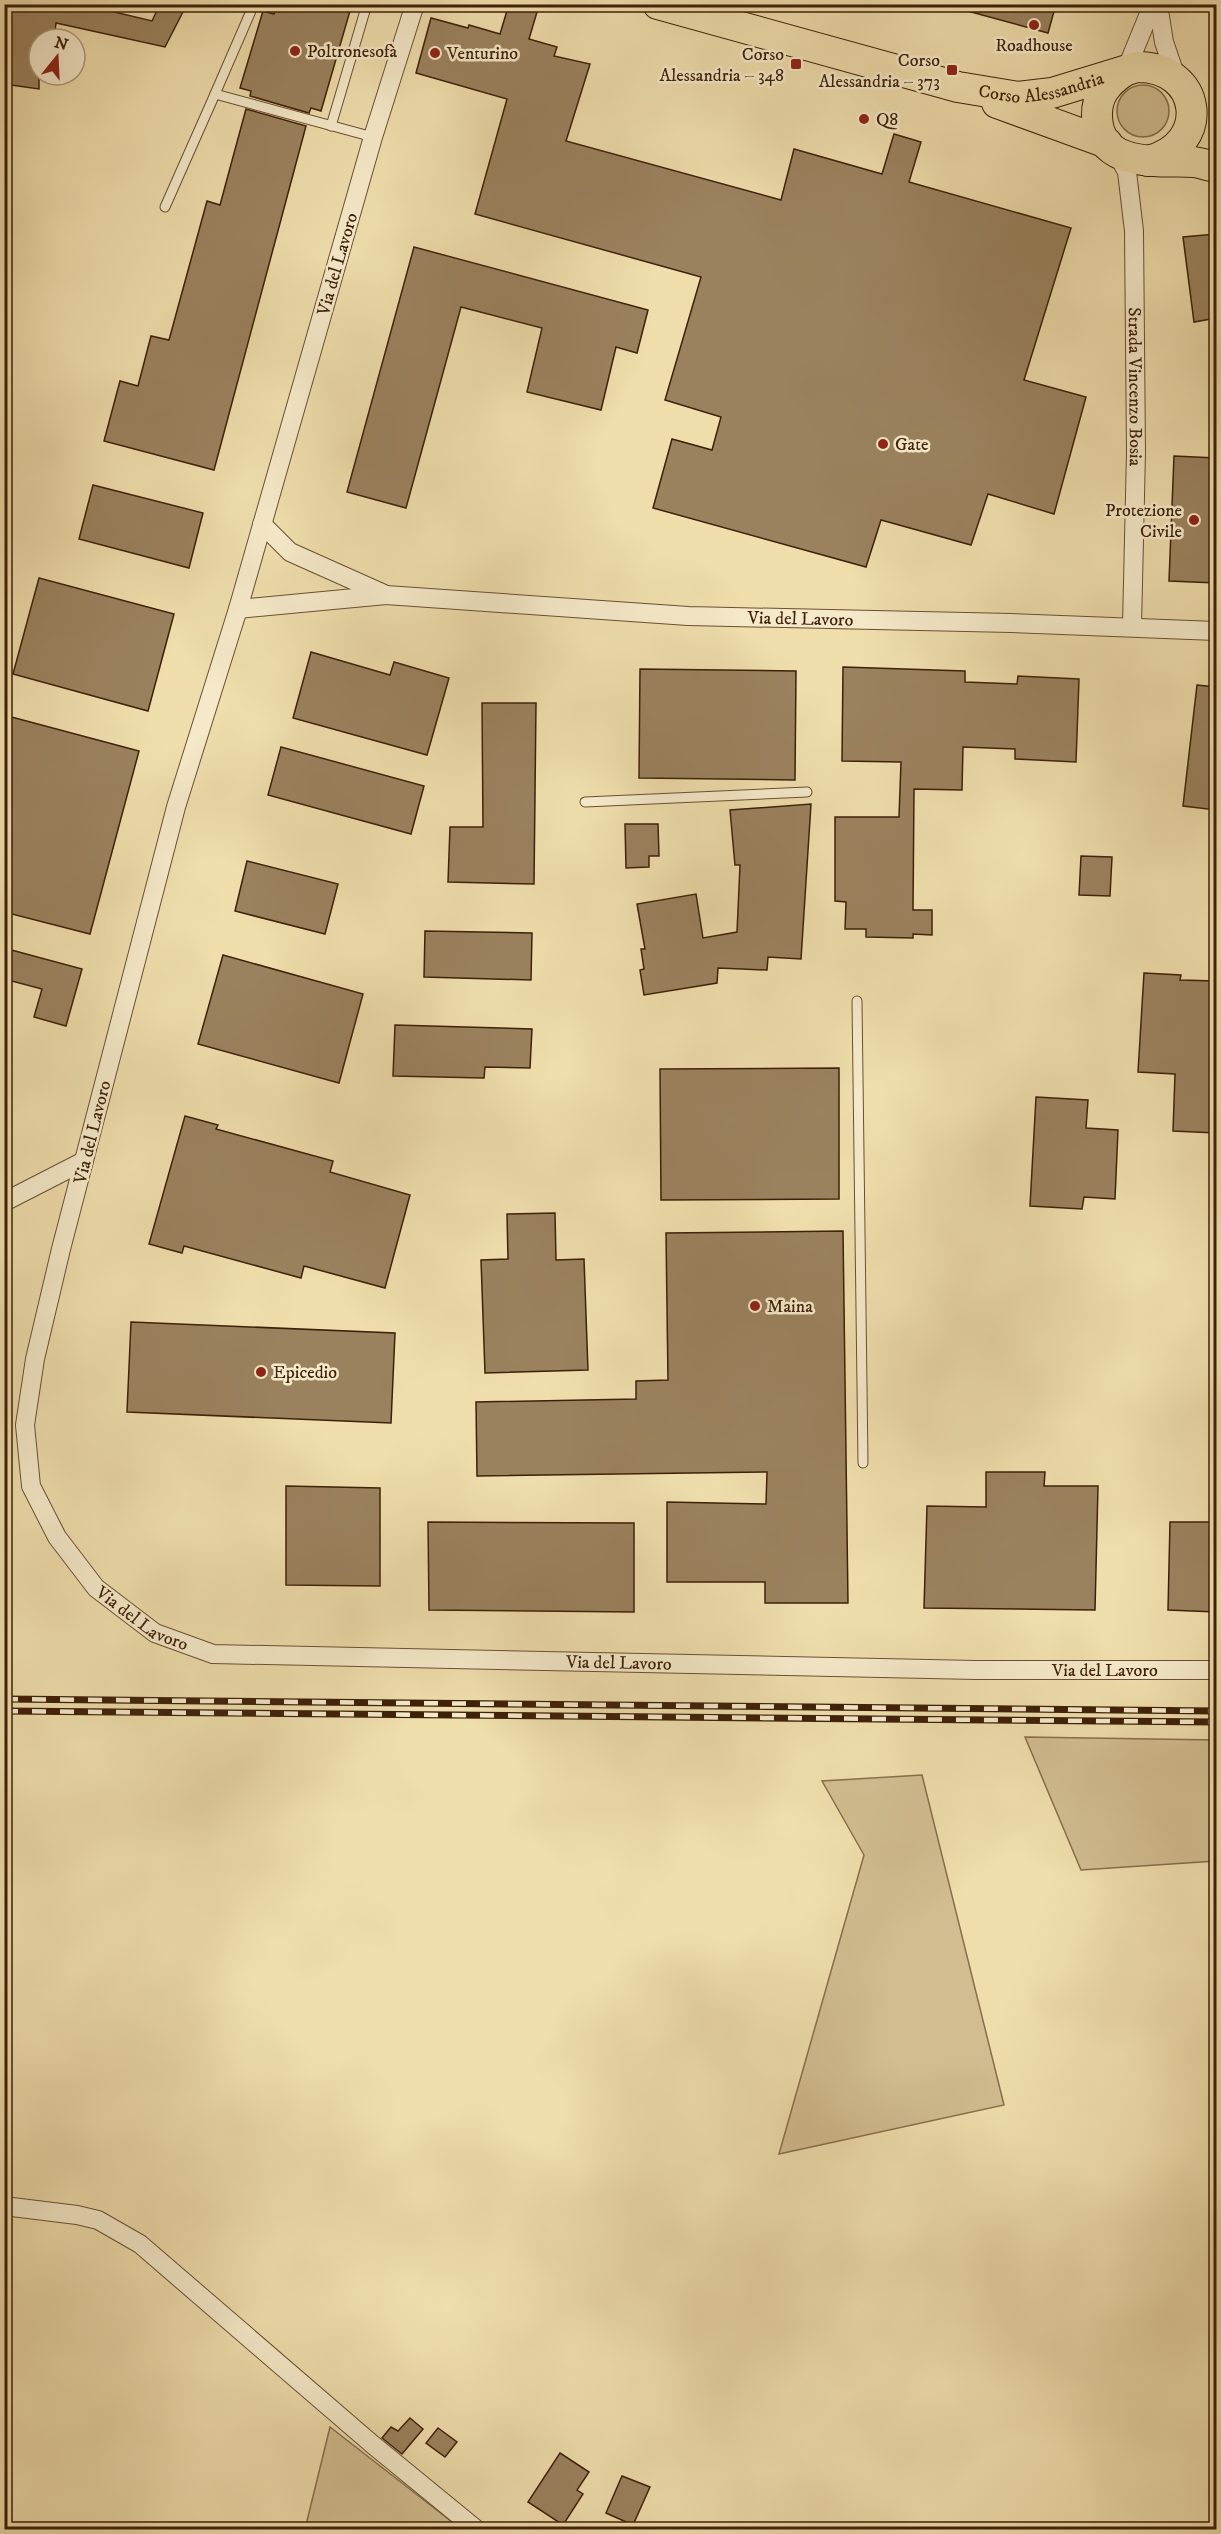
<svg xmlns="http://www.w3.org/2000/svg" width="1221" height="2534" viewBox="0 0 1221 2534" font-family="'IM FELL DW Pica',serif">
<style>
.green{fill:#d1bd90;stroke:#886e4c;stroke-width:1.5}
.building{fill:#9a825e;stroke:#3e2009;stroke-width:1.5}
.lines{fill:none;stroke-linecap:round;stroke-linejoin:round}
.service-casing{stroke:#6a4f32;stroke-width:11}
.minor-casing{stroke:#6a4f32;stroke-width:20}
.primary-casing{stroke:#3e2009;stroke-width:32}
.service{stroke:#f5e9c9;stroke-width:9}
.minor{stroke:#f5e9c9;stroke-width:18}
.primary{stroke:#efddac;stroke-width:30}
.rail-casing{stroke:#3e2009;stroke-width:7}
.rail{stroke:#f5e9c9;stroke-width:4.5;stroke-dasharray:14;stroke-linecap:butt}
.poi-dot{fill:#8f2418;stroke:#f5e9c9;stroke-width:2}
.labels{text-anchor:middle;stroke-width:5;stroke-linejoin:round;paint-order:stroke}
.poi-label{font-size:18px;fill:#3e2009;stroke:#f5e9c9;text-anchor:start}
.street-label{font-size:18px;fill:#3e2009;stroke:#f5e9c9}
</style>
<rect width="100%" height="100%" fill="#efddac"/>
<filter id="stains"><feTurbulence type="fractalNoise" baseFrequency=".00333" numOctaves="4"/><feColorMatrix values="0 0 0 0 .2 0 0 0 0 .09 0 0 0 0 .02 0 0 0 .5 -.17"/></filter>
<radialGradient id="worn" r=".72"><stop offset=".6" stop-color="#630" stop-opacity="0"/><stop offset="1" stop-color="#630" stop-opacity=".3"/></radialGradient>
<!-- green -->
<g class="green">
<circle cx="1143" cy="111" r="26"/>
<polygon points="1025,1737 1216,1740 1216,1861 1081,1870"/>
<polygon points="922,1775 1004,2105 779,2154 864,1855 822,1781"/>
<polygon points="330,2427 461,2529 305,2529"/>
</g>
<!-- building -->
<g class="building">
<polygon points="4,4 81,4 152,21 160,4 187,4 165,47 56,23 54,39 39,39 39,89 4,84"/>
<polygon points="277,4 352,4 321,111 311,108 309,113 250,96 251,91 240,88 263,11 274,14"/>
<polygon points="509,4 537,12 529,39 557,47 554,56 590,64 566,141 781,200 794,149 882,174 894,134 921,142 909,182 1071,228 1024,380 1086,397 1054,514 988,494 971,545 881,520 866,567 653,508 672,439 712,450 721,417 665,400 701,277 475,214 507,99 416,73 431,18 468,28 469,25 500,34"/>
<polygon points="961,4 1056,4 1048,33 960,9"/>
<polygon points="246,109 306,126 214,470 104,441 120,381 138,386 151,336 169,340 207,201 220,205"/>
<polygon points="1216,234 1216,318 1194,322 1183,237"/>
<polygon points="414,247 648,310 637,353 616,347 601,410 527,392 542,328 461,307 406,508 347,492"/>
<polygon points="1174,456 1216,458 1216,583 1169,581"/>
<polygon points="93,485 203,513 189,568 79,539"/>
<polygon points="39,578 174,614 148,711 13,674"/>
<polygon points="311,652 390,675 394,662 449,678 427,755 293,718"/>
<polygon points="843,667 965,671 965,682 1017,684 1018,676 1079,679 1076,762 1015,759 1015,749 963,747 962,790 914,789 913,910 932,910 932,935 913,934 913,938 866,937 866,929 845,929 846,902 835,901 835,817 899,817 901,762 842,761"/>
<polygon points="640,669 796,671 795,780 639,778"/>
<polygon points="1197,685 1216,687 1216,810 1183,806"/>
<polygon points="482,703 536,703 534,884 448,882 450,827 483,827"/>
<polygon points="4,715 139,751 90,934 4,912"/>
<polygon points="281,747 424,786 411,834 268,795"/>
<polygon points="811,804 801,959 768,957 767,970 718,968 717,983 644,995 640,970 644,969 641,949 645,949 637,904 696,894 703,938 737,932 740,865 735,865 730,810"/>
<polygon points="625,824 658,824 659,856 649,856 649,867 626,868"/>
<polygon points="1081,856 1112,857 1110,896 1079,895"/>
<polygon points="247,861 338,884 325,934 235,911"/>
<polygon points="425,931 532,933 531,980 424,977"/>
<polygon points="4,948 82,969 66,1026 34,1017 42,989 4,979"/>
<polygon points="223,955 363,994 339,1083 198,1044"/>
<polygon points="1144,973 1181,975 1180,980 1216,981 1216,1133 1173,1131 1175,1074 1138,1072"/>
<polygon points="395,1025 532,1029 530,1068 485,1067 484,1078 393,1076"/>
<polygon points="839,1068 839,1199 661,1200 660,1069"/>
<polygon points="1036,1097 1088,1100 1086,1128 1118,1130 1115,1199 1084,1197 1082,1209 1030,1206"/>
<polygon points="185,1116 218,1125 216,1129 333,1161 330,1172 410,1195 385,1288 304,1266 301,1278 184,1246 182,1253 149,1244"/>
<polygon points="555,1213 556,1260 584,1259 588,1370 485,1373 481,1260 508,1259 507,1214"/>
<polygon points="843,1231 848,1603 765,1603 765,1582 667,1582 667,1502 766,1504 767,1472 477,1476 476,1402 636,1399 636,1381 668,1380 666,1233"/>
<polygon points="131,1322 395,1333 391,1423 127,1412"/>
<polygon points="986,1472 1045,1472 1044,1486 1098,1486 1095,1610 924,1608 927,1506 986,1507"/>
<polygon points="286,1486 380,1488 380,1586 286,1585"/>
<polygon points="428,1522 634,1523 634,1612 429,1610"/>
<polygon points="1170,1522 1216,1522 1216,1612 1168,1610"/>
<polygon points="410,2418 423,2429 402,2454 382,2438 391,2427 398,2431"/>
<polygon points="438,2428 457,2442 445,2457 426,2443"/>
<polygon points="560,2453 589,2472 577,2490 583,2494 563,2525 528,2502"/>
<polygon points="622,2476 650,2487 633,2525 606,2513"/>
</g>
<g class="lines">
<defs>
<g id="service">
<polyline points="254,4 215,94 373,137"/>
<polyline points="331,126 367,4"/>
<polyline points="165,207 215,94"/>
<polyline points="585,802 807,792"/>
<polyline points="857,1001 863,1463"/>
</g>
<g id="minor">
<path id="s1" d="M415,4L373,137L238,609L176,807L61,1249L35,1359L25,1425L31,1486L57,1537L96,1588L155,1633L213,1654L976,1670H1216"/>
<polyline points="1158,4 1164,42 1177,80"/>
<polyline points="1126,70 1153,4"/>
<path id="s2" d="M1116,152L1127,172L1134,231L1136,452L1132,626"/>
<polyline points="262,524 290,552 384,594"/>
<path id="s3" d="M238,609L386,595L688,616L1011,623L1216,631"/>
<polyline points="4,1202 84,1161"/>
<polyline points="4,2206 77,2215 98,2220 140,2244 372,2444 477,2530"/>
</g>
<g id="primary">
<path id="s4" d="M658,4L958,87L1018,97L1052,93L1137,67C1202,66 1213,145 1148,161"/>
<path d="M1123,72C1107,83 1096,96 1097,117C1099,169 1159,160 1194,162C1201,163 1209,166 1216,167"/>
<polyline points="997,103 1107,143"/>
</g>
</defs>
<!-- service casing -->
<use href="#service" class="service-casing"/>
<!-- minor casing -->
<use href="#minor" class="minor-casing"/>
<!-- primary casing -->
<use href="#primary" class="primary-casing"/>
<!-- service -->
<use href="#service" class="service"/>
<!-- minor -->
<use href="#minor" class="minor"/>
<!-- primary -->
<use href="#primary" class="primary"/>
<defs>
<g id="rail">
<polyline points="4,1699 1216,1711"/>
<polyline points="4,1711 1216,1722"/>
</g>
</defs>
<!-- rail casing -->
<use href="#rail" class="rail-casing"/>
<!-- rail -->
<use href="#rail" class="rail"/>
</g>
<!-- markers -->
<g class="poi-dot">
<circle cx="1034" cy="25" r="6"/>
<circle cx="295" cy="51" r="6"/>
<circle cx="435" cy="53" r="6"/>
<rect x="790" y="58" width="12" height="12" rx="3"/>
<rect x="946" y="64" width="12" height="12" rx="3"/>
<circle cx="864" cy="119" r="6"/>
<circle cx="883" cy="444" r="6"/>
<circle cx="1194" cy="520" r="6"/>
<circle cx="755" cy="1306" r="6"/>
<circle cx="261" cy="1372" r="6"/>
</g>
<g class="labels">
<!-- poi labels -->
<g class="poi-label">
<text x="1034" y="51" text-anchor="middle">Roadhouse</text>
<text x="307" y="57">Poltronesofà</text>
<text x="447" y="59">Venturino</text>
<text x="784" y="60" text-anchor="end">Corso<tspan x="784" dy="21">Alessandria – 348</tspan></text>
<text x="940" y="66" text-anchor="end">Corso<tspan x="940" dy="21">Alessandria – 373</tspan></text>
<text x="876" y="125">Q8</text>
<text x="895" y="450">Gate</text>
<text x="1182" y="516" text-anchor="end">Protezione<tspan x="1182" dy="21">Civile</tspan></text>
<text x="767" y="1312">Maina</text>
<text x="273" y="1378">Epicedio</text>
</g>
<!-- street labels -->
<g class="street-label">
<text dy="6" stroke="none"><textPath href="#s4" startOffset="396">Corso Alessandria</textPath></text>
<text transform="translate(337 264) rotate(-74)" y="6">Via del Lavoro</text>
<text dy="6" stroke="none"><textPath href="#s2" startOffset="238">Strada Vincenzo Bosia</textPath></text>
<text dy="6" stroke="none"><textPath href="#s3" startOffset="564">Via del Lavoro</textPath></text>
<text transform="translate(92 1132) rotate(-76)" y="6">Via del Lavoro</text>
<text dy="6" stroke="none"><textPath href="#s1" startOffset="1713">Via del Lavoro</textPath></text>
<text dy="6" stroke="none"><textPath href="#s1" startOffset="2199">Via del Lavoro</textPath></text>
<text dy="6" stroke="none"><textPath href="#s1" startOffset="2685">Via del Lavoro</textPath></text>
</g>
</g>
<!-- margin -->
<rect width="1221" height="2534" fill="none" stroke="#efddac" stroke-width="24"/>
<rect x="6" y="6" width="1209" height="2522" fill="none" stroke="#3e2009" stroke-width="3"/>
<rect x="12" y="12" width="1197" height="2510" fill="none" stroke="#3e2009" stroke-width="1.5"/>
<!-- north arrow -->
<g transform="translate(57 57) rotate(18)"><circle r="28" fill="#f5e9c9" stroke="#ac997c" stroke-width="1.5"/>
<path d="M0-4.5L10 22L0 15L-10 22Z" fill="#8f2418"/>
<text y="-9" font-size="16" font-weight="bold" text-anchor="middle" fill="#3e2009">N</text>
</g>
<rect width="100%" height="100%" filter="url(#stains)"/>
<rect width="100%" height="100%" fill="url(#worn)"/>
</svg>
